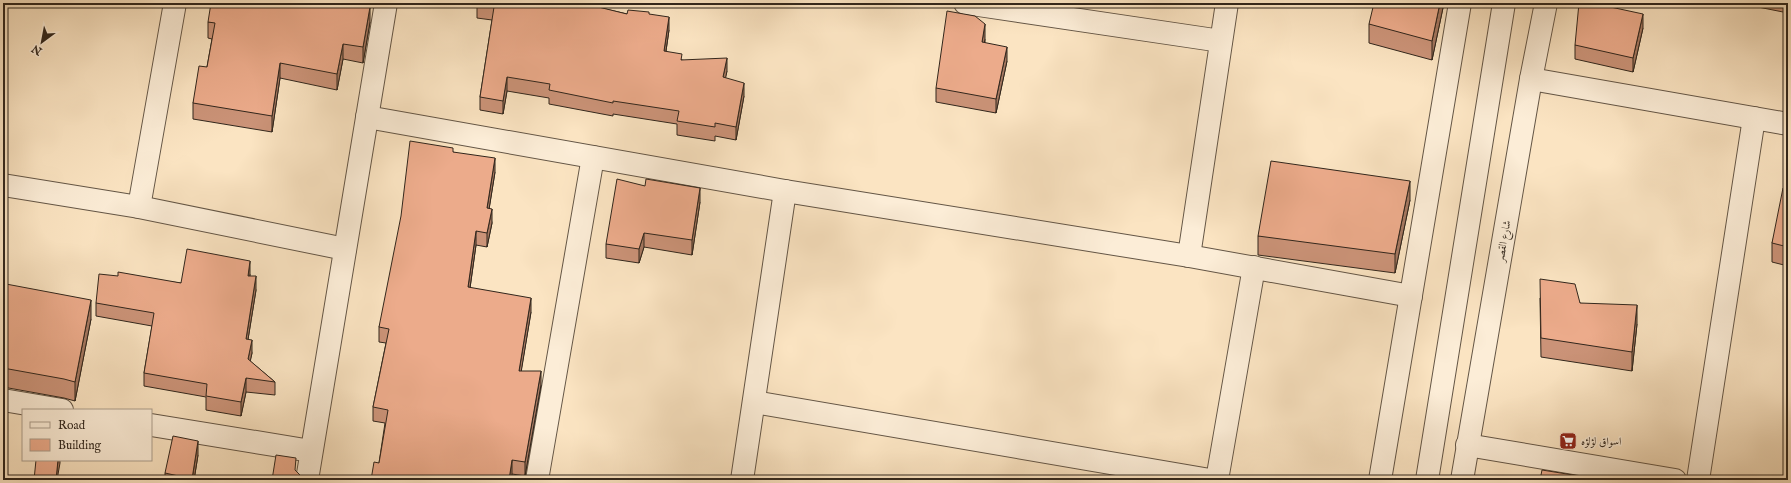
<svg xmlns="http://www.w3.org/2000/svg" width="1791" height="483" viewBox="0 0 1791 483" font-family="'IM FELL English',Amiri,serif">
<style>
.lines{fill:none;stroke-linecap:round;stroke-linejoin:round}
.minor-casing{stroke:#645646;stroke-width:24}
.minor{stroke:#fcedd7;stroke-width:22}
.wall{fill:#cb9378;stroke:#31261c}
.shaded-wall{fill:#a57861;stroke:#31261c}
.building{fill:#ecab8b;stroke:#31261c}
.labels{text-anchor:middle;stroke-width:3;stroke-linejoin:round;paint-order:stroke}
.street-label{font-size:11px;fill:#31261c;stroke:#fcedd7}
.poi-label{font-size:11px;fill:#31261c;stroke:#fcedd7;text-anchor:start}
</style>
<rect width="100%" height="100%" fill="#fbe4c2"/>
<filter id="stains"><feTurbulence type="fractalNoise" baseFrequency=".005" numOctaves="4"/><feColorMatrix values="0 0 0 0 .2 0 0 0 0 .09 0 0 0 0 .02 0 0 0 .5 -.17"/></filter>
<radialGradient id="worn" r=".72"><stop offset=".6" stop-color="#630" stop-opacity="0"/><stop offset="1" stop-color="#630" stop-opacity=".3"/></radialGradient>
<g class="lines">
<defs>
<g id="minor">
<polyline points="965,3 1221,41"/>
<polyline points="1531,79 1788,124"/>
<polyline points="367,117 785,191 1189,256 1411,296"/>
<polyline points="3,185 139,207 345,249"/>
<polyline points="139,207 175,3"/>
<polyline points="1189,256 1227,3"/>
<polyline points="3,400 62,410"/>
<polyline points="754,402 1210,480"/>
<polyline points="151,425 311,451"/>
<polyline points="1467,445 1675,480"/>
<polyline points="307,480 386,3"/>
<polyline points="537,480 593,157"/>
<polyline points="742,480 785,191"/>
<polyline points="1217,480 1254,267"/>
<polyline points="1380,480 1460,3"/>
<polyline points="1427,480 1504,3"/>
<polyline points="1462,480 1531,79 1546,3"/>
<polyline points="1698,480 1754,118"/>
</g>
</defs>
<!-- minor casing -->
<use href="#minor" class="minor-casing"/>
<!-- minor -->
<use href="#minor" class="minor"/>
</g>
<!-- wall -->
<g class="wall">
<polygon points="477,3 584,3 584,4 627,14 649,14 669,30 666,51 682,60 727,71 725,78 744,96 736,140 715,136 715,141 677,135 677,124 613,114 613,116 549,104 549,98 507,91 503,114 480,110 480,97 492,20 477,18"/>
<polygon points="1444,3 1432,60 1369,43 1369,24"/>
<polygon points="1738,3 1788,3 1788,13"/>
<polygon points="208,22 370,22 363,63 343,59 337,90 280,78 272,132 193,119 193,103 207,67 212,39 208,38"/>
<polygon points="1643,28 1633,72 1575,59 1575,45"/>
<polygon points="985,39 985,43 1007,61 996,113 936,102 936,88"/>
<polygon points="453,152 495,172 489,209 492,223 487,247 476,245 470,288 531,312 521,371 541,385 525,476 512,474 511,480 371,480 379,463 385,423 373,421 373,407 386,343 379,342 379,327"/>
<polygon points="1788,189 1788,266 1772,262 1772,243"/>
<polygon points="1410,200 1395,273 1258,255 1258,236"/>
<polygon points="700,202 692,255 644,247 639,263 606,258 606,244"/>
<polygon points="250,274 250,276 256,290 248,339 252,353 250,361 275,382 275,395 246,392 241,416 206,410 206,397 144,386 144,373 152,326 96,316 96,303 118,276 181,283"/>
<polygon points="1540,298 1580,303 1637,324 1632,371 1541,357"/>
<polygon points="3,300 91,319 75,401 64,398 3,387"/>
<polygon points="198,455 194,480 165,480 165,473"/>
</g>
<!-- shaded-wall -->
<g class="shaded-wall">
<polygon points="1440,3 1444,3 1432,60 1432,41"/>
<polygon points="370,7 370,22 363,63 363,47"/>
<polygon points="1643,14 1643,28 1633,72 1633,58"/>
<polygon points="669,17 669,30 664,64 664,51"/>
<polygon points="985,24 985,39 982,56 982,42"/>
<polygon points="343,44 343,59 337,90 337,74"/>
<polygon points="1007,47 1007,61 996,113 996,99"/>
<polygon points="727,58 727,71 723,91 723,77"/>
<polygon points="280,63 280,78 272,132 272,116"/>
<polygon points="507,77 507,91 503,114 503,101"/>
<polygon points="744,83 744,96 736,140 736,127"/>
<polygon points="495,158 495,172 487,222 487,208"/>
<polygon points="1410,181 1410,200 1395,273 1395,254"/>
<polygon points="700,188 700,202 692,255 692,240"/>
<polygon points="492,209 492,223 487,247 487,233"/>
<polygon points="476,231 476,245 468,302 468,287"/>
<polygon points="644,233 644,247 639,263 639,249"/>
<polygon points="250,261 250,274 248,289 248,276"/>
<polygon points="256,276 256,290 246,352 246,339"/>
<polygon points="531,298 531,312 519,385 519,371"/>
<polygon points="91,300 91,319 75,401 75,382"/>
<polygon points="1637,305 1637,324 1632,371 1632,352"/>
<polygon points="252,340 252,353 248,372 248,359"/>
<polygon points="541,371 541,385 525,476 525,462"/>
<polygon points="246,378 246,392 241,416 241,402"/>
<polygon points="198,441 198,455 194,480 192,480"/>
<polygon points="58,460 60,460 60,463 57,480 56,480"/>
<polygon points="512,460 512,474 511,480 509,480"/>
</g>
<!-- building -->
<g class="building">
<polygon points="211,3 349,3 370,7 363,47 343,44 337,74 280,63 272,116 193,103 199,66 207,67 215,23 208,22"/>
<polygon points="477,3 582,3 627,14 628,10 649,12 649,14 669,17 664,51 682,54 681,60 727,58 723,77 744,83 736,127 715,123 715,127 677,121 679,111 613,101 613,103 549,90 550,84 507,77 503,101 480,97 494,7 477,4"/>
<polygon points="1374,3 1440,3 1432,41 1369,24"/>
<polygon points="1579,3 1592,3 1643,14 1633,58 1575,45"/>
<polygon points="947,11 975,16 985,24 982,42 1007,47 996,99 936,88"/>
<polygon points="410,141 453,148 453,152 495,158 487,208 492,209 487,233 476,231 468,287 531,298 519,371 541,371 525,462 512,460 509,480 371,480 374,462 379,463 388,410 373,407 389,329 379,327 401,216"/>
<polygon points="1271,161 1410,181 1395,254 1258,236"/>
<polygon points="617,179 645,186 646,179 700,188 692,240 644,233 639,249 606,244"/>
<polygon points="1783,188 1788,189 1788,247 1772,243"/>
<polygon points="187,249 250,261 248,276 256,276 246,339 252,340 248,359 275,382 246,378 241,402 206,396 207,384 144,373 154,313 96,303 99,274 118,276 118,272 181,283"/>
<polygon points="1540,279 1575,284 1580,303 1637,305 1632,352 1541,338"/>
<polygon points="6,284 91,300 75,382 64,379 3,368 3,300"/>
<polygon points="173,436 198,441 192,479 165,473"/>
<polygon points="276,455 296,458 295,470 302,477 302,480 272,480"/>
<polygon points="36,460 58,460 56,480 34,480"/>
<polygon points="1542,470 1604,480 1540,480"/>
</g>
<!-- icons -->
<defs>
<symbol id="supermarket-square" viewBox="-11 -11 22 22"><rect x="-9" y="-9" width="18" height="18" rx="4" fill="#8f2418" stroke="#fcedd7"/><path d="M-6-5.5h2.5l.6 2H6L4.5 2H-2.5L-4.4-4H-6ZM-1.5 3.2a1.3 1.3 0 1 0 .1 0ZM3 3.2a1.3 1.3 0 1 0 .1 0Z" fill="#fff"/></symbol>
</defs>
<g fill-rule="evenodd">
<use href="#supermarket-square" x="1558" y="431" width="20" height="20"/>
</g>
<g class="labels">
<!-- street labels -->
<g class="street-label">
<text transform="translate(1503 241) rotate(-80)" y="4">شارع القصر</text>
</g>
<!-- poi labels -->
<g class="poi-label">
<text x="1581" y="445">اسواق لؤلؤه</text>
</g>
</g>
<!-- margin -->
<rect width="1791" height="483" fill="none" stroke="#fbe4c2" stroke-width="16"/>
<rect x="4" y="4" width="1783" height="475" fill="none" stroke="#31261c" stroke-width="2"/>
<rect x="8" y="8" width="1775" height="467" fill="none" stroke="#31261c"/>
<!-- legend -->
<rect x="22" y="409" width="130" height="52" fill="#fcedd7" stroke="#ab9d8c"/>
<rect x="30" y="422" width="20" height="6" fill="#fcedd7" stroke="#ab9d8c"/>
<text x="58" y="429" font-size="12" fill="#31261c">Road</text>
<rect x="30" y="439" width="20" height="12" fill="#ecab8b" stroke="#ab9d8c"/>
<text x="58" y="449" font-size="12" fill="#31261c">Building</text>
<!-- north arrow -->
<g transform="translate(42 42) rotate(212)" stroke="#fcedd7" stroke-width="3" paint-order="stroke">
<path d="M0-3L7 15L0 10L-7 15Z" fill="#31261c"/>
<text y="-6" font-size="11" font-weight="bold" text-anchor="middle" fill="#31261c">N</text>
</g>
<rect width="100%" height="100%" filter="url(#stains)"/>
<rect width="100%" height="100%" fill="url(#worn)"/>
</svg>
